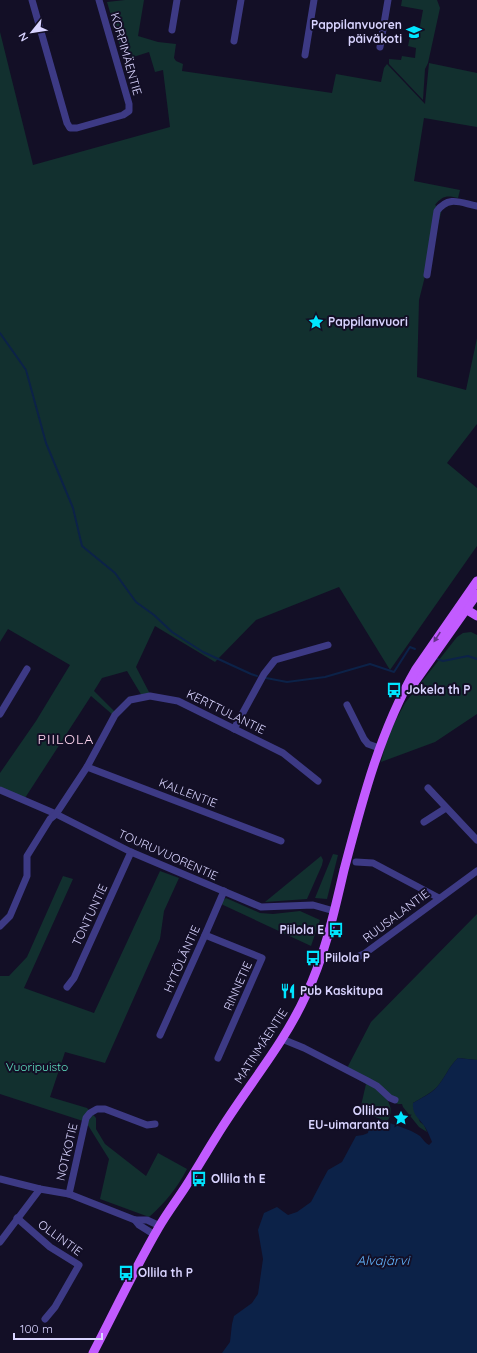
<svg xmlns="http://www.w3.org/2000/svg" width="477" height="1353" viewBox="0 0 477 1353" font-family="Quicksand,sans-serif">
<style>
.green{fill:#12302f}
.water{fill:#0c2248}
.lines{fill:none;stroke-linecap:round;stroke-linejoin:round}
.stream{stroke:#0c2248;stroke-width:2}
.minor{stroke:#3d3a85;stroke-width:7}
.major{stroke:#c25bff;stroke-width:9}
.oneway{fill:#623188}
.labels{text-anchor:middle;stroke-width:4;stroke-linejoin:round;paint-order:stroke}
.poi-label{font-size:12px;font-weight:bold;fill:#d9d4ff;stroke:#130f26;text-anchor:start}
.street-label{font-size:12px;fill:#d9d4ff;stroke:#130f26}
.park-label{font-size:12px;fill:#5fe0c0;stroke:#130f26}
.water-label{font-size:13px;font-style:italic;fill:#62b6ff;stroke:#130f26}
.quarter-label{font-size:14px;letter-spacing:1px;fill:#ffd6f0;stroke:#130f26}
</style>
<rect width="100%" height="100%" fill="#130f26"/>
<!-- green -->
<g class="green">
<path d="M125,0H144L138,36L158,42L176,44L174,58L176,61L183,64L182,71L332,93L336,74L381,82L384,68L387,64L425,104L429,63L477,73V127L424,118L414,181L460,190L458,198C447,195 442,196 435,205L442,209L419,300L417,377L466,390L477,338V424L447,463L477,488V546L390,670L339,587L256,620L215,662L155,626L136,667L150,694L142,696L127,671L102,678L94,691L115,712L113,715L91,696L25,798L0,787V773L36,721L70,665L8,629L0,642V32L33,165L170,127L163,70L155,72L149,52L124,60L107,2Z"/>
<polygon points="402,0 437,0 440,8 428,63 425,69 423,100 389,64 389,59 401,60 402,56 415,58 416,48 408,46 410,36 418,37 423,10 401,6"/>
<polygon points="471,632 477,635 477,714 435,742 381,762 388,735 405,703 457,637 463,633"/>
<polygon points="333,854 338,855 327,899 315,898"/>
<polygon points="321,856 323,860 322,865 307,899 265,902"/>
<path d="M160,871L179,878L164,911L160,939L105,1063L65,1052L50,1097L87,1108L96,1118V1129L105,1144L146,1176L158,1153L187,1169C177,1188 166,1202 149,1217L100,1199L109,1159L86,1122L0,1094V976H9L27,957L63,876L73,879L24,988L94,1013Z"/>
<polygon points="226,898 260,913 273,914 300,911 320,920 311,946 221,904 222,901"/>
<path d="M477,914V1060L458,1058C449,1066 445,1078 437,1087C430,1094 421,1098 413,1103L420,1122L424,1125L427,1132L419,1127L403,1107L402,1104H398L387,1099C392,1109 392,1113 387,1122L360,1110L366,1084L345,1072L371,1022Z"/>
</g>
<!-- water -->
<path class="water" d="M458,1058L477,1060V1353H222L230,1342L232,1324L234,1316L252,1303L258,1294L263,1259L258,1230L264,1213L277,1207L288,1215L297,1212L311,1202L322,1181L328,1170L342,1162L356,1136L363,1135L368,1133L369,1127L381,1120C392,1124 410,1129 420,1136C423,1139 425,1143 429,1145L432,1142C430,1137 428,1132 425,1127C419,1118 412,1115 413,1103C421,1098 431,1094 437,1087C445,1078 449,1066 458,1058Z"/>
<g class="lines">
<!-- stream -->
<g class="stream">
<polyline points="0,333 26,370 46,443 73,508 82,546 115,573 136,602 154,615 172,632 203,652 251,674 257,676"/>
<polyline points="437,659 443,661 468,656 477,659"/>
<polyline points="266,678 287,682 325,677 370,664 394,672 410,647 415,649"/>
</g>
<!-- minor -->
<g class="minor">
<polyline points="32,0 67,123 70,128 77,128 123,115 129,111 129,104 99,0"/>
<polyline points="172,30 177,0"/>
<polyline points="234,41 241,0"/>
<polyline points="380,47 388,0"/>
<polyline points="305,55 314,0"/>
<path d="M427,275L437,211C449,195 461,203 477,206"/>
<polyline points="347,705 364,739 368,744 379,748"/>
<polyline points="0,714 27,669"/>
<polyline points="234,729 264,674 275,660 328,645"/>
<polyline points="87,767 281,841"/>
<polyline points="428,788 477,840"/>
<polyline points="0,790 56,814 131,852 261,907 313,905 334,911"/>
<polyline points="424,822 446,808"/>
<polyline points="356,862 373,863 439,898"/>
<polyline points="0,926 10,916 27,876 27,856 50,819 56,814 87,767 115,715 130,700 150,696 178,701 283,753 318,781"/>
<polyline points="205,935 262,958 218,1058"/>
<path d="M323,955C339,960 348,962 364,954L477,871"/>
<polyline points="67,987 74,978 131,852"/>
<polyline points="160,1035 205,935 224,891"/>
<polyline points="282,1039 304,1048 366,1080 377,1086 390,1098 395,1100"/>
<polyline points="0,1179 40,1189 69,1194 135,1220 147,1220 160,1226"/>
<polyline points="69,1194 86,1118 90,1113 97,1109 105,1109 147,1125 155,1124"/>
<polyline points="17,1218 50,1247 79,1265 55,1307 45,1319"/>
<polyline points="135,1220 139,1225 155,1235"/>
<polyline points="0,1242 40,1189"/>
</g>
<!-- major -->
<g class="major">
<polyline points="462,607 477,616"/>
<polyline points="412,686 477,594"/>
<path d="M93,1353C115,1311 135,1268 159,1227C167,1213 177,1200 186,1186C196,1170 206,1153 216,1137C245,1089 283,1046 306,995C325,955 334,913 344,870C362,801 380,731 416,669L477,581"/>
</g>
</g>
<!-- one-way arrows -->
<defs><path id="oneway-solid" d="M-6-.8H1V-3.2L6.5 0L1 3.2V.8H-6Z"/></defs>
<use class="oneway" href="#oneway-solid" transform="translate(437 637) rotate(123)"/>
<!-- icons -->
<defs>
<symbol id="school-bare" viewBox="-9 -9 18 18"><path d="M0-5L7-2L0 1L-7-2ZM-4 1L0 2.5L4 1V4Q0 6-4 4Z" fill="#00e5ff" stroke="#130f26" stroke-width="2.5" paint-order="stroke"/></symbol>
<symbol id="sight-bare" viewBox="-9 -9 18 18"><path d="M0-6L1.8-2.2L6-1.7L2.9 1.2L3.7 5.4L0 3.3L-3.7 5.4L-2.9 1.2L-6-1.7L-1.8-2.2Z" fill="#00e5ff" stroke="#130f26" stroke-width="2.5" paint-order="stroke"/></symbol>
<symbol id="bus-bare" viewBox="-9 -9 18 18"><path d="M-5-6H5V4H4V6H2V4H-2V6H-4V4H-5ZM-3.5-4V0h7V-4ZM-3.5 1.2v1.5H-2V1.2ZM2 1.2v1.5H3.5V1.2Z" fill="#00e5ff" stroke="#130f26" stroke-width="2.5" paint-order="stroke"/></symbol>
<symbol id="restaurant-bare" viewBox="-9 -9 18 18"><path d="M-5-6h1v4h1v-4h1v4h1v-4h1v5L-1.5 .5V6h-2V.5L-5-1ZM5-6V6H3V1.5H1.5Q1.5-4 5-6Z" fill="#00e5ff" stroke="#130f26" stroke-width="2.5" paint-order="stroke"/></symbol>
</defs>
<g fill-rule="evenodd">
<use href="#school-bare" x="403" y="21" width="22" height="22"/>
<use href="#sight-bare" x="305" y="311" width="22" height="22"/>
<use href="#bus-bare" x="383" y="679" width="22" height="22"/>
<use href="#bus-bare" x="325" y="919" width="22" height="22"/>
<use href="#bus-bare" x="302" y="947" width="22" height="22"/>
<use href="#restaurant-bare" x="277" y="980" width="22" height="22"/>
<use href="#sight-bare" x="390" y="1107" width="22" height="22"/>
<use href="#bus-bare" x="188" y="1168" width="22" height="22"/>
<use href="#bus-bare" x="115" y="1262" width="22" height="22"/>
</g>
<g class="labels">
<!-- poi labels -->
<g class="poi-label">
<text x="402" y="29" text-anchor="end">Pappilanvuoren<tspan x="402" dy="14">päiväkoti</tspan></text>
<text x="328" y="326">Pappilanvuori</text>
<text x="406" y="694">Jokela th P</text>
<text x="324" y="934" text-anchor="end">Piilola E</text>
<text x="325" y="962">Piilola P</text>
<text x="300" y="995">Pub Kaskitupa</text>
<text x="389" y="1115" text-anchor="end">Ollilan<tspan x="389" dy="14">EU-uimaranta</tspan></text>
<text x="211" y="1183">Ollila th E</text>
<text x="138" y="1277">Ollila th P</text>
</g>
<!-- street labels -->
<g class="street-label">
<text transform="translate(126 54) rotate(74)" y="4">KORPIMÄENTIE</text>
<text transform="translate(226 712) rotate(26)" y="4">KERTTULANTIE</text>
<text transform="translate(188 793) rotate(21)" y="4">KALLENTIE</text>
<text transform="translate(168 855) rotate(24)" y="4">TOURUVUORENTIE</text>
<text transform="translate(90 915) rotate(-65)" y="4">TONTUNTIE</text>
<text transform="translate(396 916) rotate(-37)" y="4">RUUSALANTIE</text>
<text transform="translate(182 959) rotate(-66)" y="4">HYTÖLÄNTIE</text>
<text transform="translate(238 986) rotate(-66)" y="4">RINNETIE</text>
<text transform="translate(261 1046) rotate(-57)" y="4">MATINMÄENTIE</text>
<text transform="translate(67 1152) rotate(-77)" y="4">NOTKOTIE</text>
<text transform="translate(60 1238) rotate(36)" y="4">OLLINTIE</text>
</g>
<!-- park labels -->
<g class="park-label">
<text x="37" y="1071">Vuoripuisto</text>
</g>
<!-- water labels -->
<g class="water-label">
<text x="383" y="1265">Alvajärvi</text>
</g>
<!-- quarter labels -->
<g class="quarter-label">
<text x="66" y="744">PIILOLA</text>
</g>
</g>
<!-- north arrow -->
<g transform="translate(32 32) rotate(240)" stroke="#130f26" stroke-width="3" paint-order="stroke">
<path d="M0-3L7 15L0 10L-7 15Z" fill="#d9d4ff"/>
<text y="-6" font-size="11" font-weight="bold" text-anchor="middle" fill="#d9d4ff">N</text>
</g>
<!-- scale -->
<path d="M14 1333v6h88v-6" fill="none" stroke="#d9d4ff" stroke-width="2"/>
<text x="20" y="1333" font-size="12" fill="#d9d4ff" stroke="#130f26" stroke-width="3" paint-order="stroke">100 m</text>
</svg>
